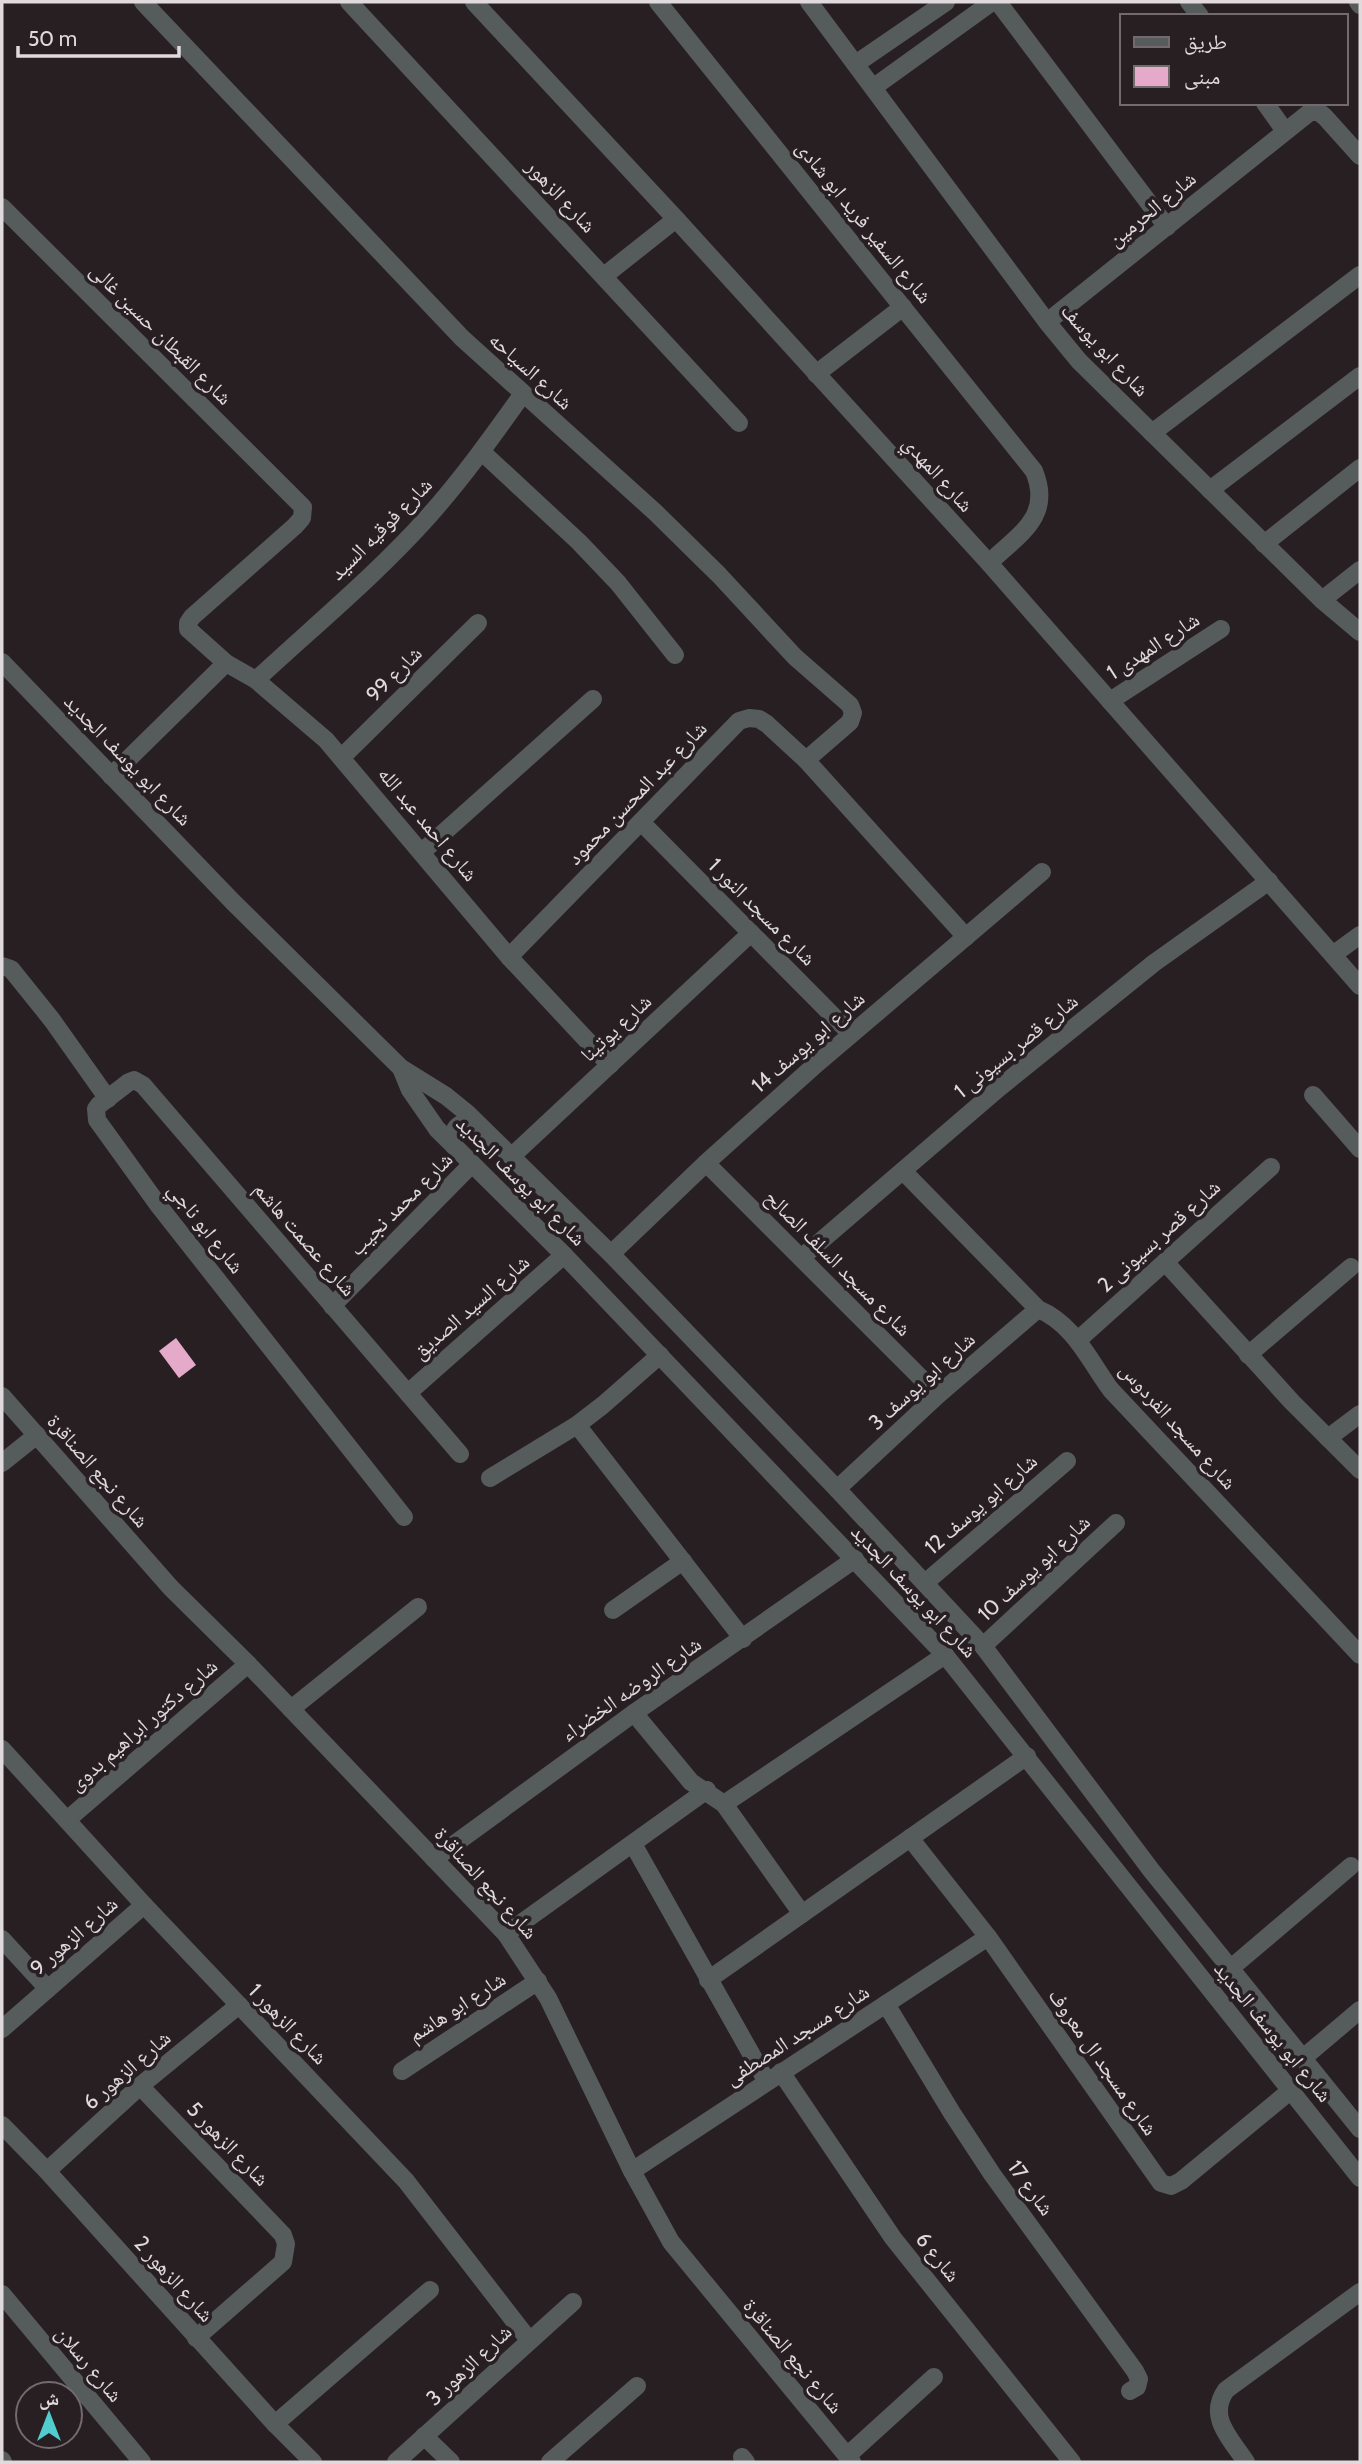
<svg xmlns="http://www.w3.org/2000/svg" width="1362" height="2464" viewBox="0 0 1362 2464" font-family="Cabin,'Noto Naskh Arabic',sans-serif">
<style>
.building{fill:#e5a9c9}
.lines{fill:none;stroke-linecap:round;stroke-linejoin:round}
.minor{stroke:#565b5b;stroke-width:18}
.tertiary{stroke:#565b5b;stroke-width:18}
.labels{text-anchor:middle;stroke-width:7;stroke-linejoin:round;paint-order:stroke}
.street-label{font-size:21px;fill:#e0dadd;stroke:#281f23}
</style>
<rect width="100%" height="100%" fill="#281f23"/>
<!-- building -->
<polygon class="building" points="176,1338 196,1365 179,1378 159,1351"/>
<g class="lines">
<!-- minor -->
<g class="minor">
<polyline points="143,2 462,338 656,513 719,575 795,657 850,705 853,713 850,722 806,760"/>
<polyline points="349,2 739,423"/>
<polyline points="474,2 676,219 989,563 1360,986"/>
<path d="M658,2L1034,471C1053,517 1019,534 989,563"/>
<polyline points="809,2 1047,322 1079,361 1322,600 1360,632"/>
<polyline points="998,2 1167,227"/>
<polyline points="1189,2 1200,16"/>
<polyline points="1358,2 1360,5"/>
<polyline points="857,63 946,2"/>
<polyline points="874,87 992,2"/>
<polyline points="1265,103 1285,131"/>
<polyline points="2,207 303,507 302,518 295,526 192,617 188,623 188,629 226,663 256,680 326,740 509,957 610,1065"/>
<polyline points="604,276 676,219"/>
<polyline points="1047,322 1310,112 1319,112 1325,117 1360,156"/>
<polyline points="816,374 903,307"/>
<polyline points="1152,433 1360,275"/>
<polyline points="482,452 579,542 618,583 675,655"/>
<polyline points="1210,490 1360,376"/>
<polyline points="1264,544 1360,468"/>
<polyline points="1322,600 1360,570"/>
<path d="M256,680C313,627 375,576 427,518C462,479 492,437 522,395"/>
<polyline points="1110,701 1221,629"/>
<polyline points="342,757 478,623"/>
<polyline points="111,776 226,663"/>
<polyline points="641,822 851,1034"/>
<polyline points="422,852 593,699"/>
<polyline points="1334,954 1360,935"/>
<polyline points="509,957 739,721 749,718 759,719 767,724 806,760 966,937"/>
<polyline points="2,966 11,969 52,1020 108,1099"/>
<polyline points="1313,1095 1360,1149"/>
<polyline points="512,1156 751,933"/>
<polyline points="706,1163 938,1395"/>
<path d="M903,1171L1038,1309C1074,1324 1089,1360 1111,1390L1360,1655"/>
<polyline points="611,1254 706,1163 813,1067 1042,872"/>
<polyline points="801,1258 999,1088 1154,963 1269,881"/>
<polyline points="1165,1262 1292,1402 1360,1470"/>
<polyline points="332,1306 472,1164"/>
<polyline points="1078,1340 1271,1167"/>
<polyline points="1248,1355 1351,1267"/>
<polyline points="408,1393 564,1255"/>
<polyline points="2,1396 171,1588 248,1664 506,1934 548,1998 632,2171 671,2242 852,2462"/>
<polyline points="577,1425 743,1639"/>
<polyline points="1328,1438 1360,1414"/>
<polyline points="2,1463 37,1435"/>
<polyline points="490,1478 577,1425 603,1405 660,1355"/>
<polyline points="837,1489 938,1395 1038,1309"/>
<polyline points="404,1517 159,1206 97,1120 96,1109 99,1105 129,1082 134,1080 143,1085 460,1454"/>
<polyline points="926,1582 1067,1461"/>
<polyline points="613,1610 683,1561"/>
<polyline points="983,1646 1116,1523"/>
<polyline points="291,1709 418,1607"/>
<polyline points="634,1713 691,1782 724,1804 802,1914"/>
<polyline points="2,1749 144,1905 406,2181 529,2340"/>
<polyline points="724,1804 945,1655"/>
<polyline points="67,1820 248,1664"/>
<polyline points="910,1838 988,1937 1161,2183 1171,2186 1181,2181 1290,2091"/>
<polyline points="633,1844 767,2082"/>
<polyline points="434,1859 634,1713 855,1559"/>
<polyline points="506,1934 707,1790"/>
<polyline points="2,1939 48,1989"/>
<polyline points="1231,1968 1351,1866"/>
<polyline points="708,1980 1027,1756"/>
<polyline points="886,2004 952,2113 992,2174 1135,2371 1139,2379 1137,2387 1130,2391"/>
<polyline points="2,2029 144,1905"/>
<polyline points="1303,2058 1360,2010"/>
<polyline points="402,2071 538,1981"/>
<polyline points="781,2072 893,2238 1072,2462"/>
<polyline points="140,2086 283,2235 286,2244 283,2262 196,2338"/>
<polyline points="2,2125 47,2171 275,2424 313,2462"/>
<polyline points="47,2171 140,2086 239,2005"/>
<polyline points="632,2171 988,1937"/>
<polyline points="2,2294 142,2462"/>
<polyline points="275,2424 430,2290"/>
<polyline points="424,2436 451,2462"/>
<polyline points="847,2456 934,2377"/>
<polyline points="742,2457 746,2462"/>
<polyline points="2,2460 3,2462"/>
<polyline points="396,2462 573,2302"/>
<polyline points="550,2462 637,2386"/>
<path d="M1246,2462C1230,2438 1207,2417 1226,2390L1360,2292"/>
</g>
<!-- tertiary -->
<g class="tertiary">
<polyline points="2,662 233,902 401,1068 446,1096 467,1113 611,1254 837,1489 983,1646 1151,1870 1360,2129"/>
<polyline points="401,1068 410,1090 437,1129 564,1255 945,1655 1360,2178"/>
<path d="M454,1146C449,1127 463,1117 479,1125"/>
</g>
</g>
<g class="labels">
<!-- street labels -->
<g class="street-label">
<text transform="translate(561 196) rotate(47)" y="7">شارع الزهور</text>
<text transform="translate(1152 209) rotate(-39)" y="7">شارع الحرمين</text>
<text transform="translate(864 222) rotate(51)" y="7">شارع السفير فريد ابو شادى</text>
<text transform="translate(161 334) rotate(45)" y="7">شارع القبطان حسين غالى</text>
<text transform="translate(1105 350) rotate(47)" y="7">شارع ابو يوسف</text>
<text transform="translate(531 371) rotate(42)" y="7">شارع السياحه</text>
<text transform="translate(938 474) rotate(48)" y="7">شارع المهدي</text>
<text transform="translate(381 529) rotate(-45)" y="7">شارع فوقيه السيد</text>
<text transform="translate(1153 646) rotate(-33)" y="7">شارع المهدى 1</text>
<text transform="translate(394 674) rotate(-45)" y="7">شارع 99</text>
<text transform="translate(128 760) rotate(46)" y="7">شارع ابو يوسف الجديد</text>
<text transform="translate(637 793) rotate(-46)" y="7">شارع عبد المحسن محمود</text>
<text transform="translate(428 824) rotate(50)" y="7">شارع احمد عبد الله</text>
<text transform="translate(762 912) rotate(45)" y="7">شارع مسجد النور 1</text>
<text transform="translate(616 1028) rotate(-43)" y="7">شارع يوتينا</text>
<text transform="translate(808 1042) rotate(-41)" y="7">شارع ابو يوسف 14</text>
<text transform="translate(1016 1046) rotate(-39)" y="7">شارع قصر بسيونى 1</text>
<text transform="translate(521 1181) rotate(45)" y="7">شارع ابو يوسف الجديد</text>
<text transform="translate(401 1204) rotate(-45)" y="7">شارع محمد نجيب</text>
<text transform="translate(206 1228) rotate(52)" y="7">شارع ابو ناجي</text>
<text transform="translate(1159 1236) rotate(-42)" y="7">شارع قصر بسيونى 2</text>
<text transform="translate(305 1239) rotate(49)" y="7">شارع عصمت هاشم</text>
<text transform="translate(838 1263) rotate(45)" y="7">شارع مسجد السلف الصالح</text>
<text transform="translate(471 1307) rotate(-41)" y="7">شارع السيد الصديق</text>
<text transform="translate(922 1381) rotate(-42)" y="7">شارع ابو يوسف 3</text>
<text transform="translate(1178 1426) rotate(48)" y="7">شارع مسجد الفردوس</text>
<text transform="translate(98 1471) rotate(49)" y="7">شارع نجع الصناقرة</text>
<text transform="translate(981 1504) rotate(-41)" y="7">شارع ابو يوسف 12</text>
<text transform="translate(1034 1568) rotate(-43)" y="7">شارع ابو يوسف 10</text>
<text transform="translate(914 1591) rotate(47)" y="7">شارع ابو يوسف الجديد</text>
<text transform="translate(631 1689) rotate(-35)" y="7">شارع الروضه الخضراء</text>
<text transform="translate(143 1725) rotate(-41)" y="7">شارع دكتور ابراهيم بدوى</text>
<text transform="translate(486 1883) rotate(48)" y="7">شارع نجع الصناقرة</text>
<text transform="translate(74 1936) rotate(-41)" y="7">شارع الزهور 9</text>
<text transform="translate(457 2007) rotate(-33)" y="7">شارع ابو هاشم</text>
<text transform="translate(288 2024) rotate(46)" y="7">شارع الزهور 1</text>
<text transform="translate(1273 2032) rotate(51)" y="7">شارع ابو يوسف الجديد</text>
<text transform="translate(797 2035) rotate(-33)" y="7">شارع مسجد المصطفى</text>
<text transform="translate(1103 2062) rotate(55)" y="7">شارع مسجد ال معروف</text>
<text transform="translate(127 2070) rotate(-41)" y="7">شارع الزهور 6</text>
<text transform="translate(228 2144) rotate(46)" y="7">شارع الزهور 5</text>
<text transform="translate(1031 2188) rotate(54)" y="7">شارع 17</text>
<text transform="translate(938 2257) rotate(51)" y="7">شارع 6</text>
<text transform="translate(174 2279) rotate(48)" y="7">شارع الزهور 2</text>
<text transform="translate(793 2356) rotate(50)" y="7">شارع نجع الصناقرة</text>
<text transform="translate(89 2364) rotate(50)" y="7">شارع رسلان</text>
<text transform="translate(469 2365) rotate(-43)" y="7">شارع الزهور 3</text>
</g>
</g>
<!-- border -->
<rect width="1362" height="2464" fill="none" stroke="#e0dadd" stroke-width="7"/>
<!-- legend -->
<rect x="1120" y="14" width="228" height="91" fill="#281f23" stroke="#726a6d" stroke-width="2"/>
<rect x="1134" y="37" width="35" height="10" fill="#565b5b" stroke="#726a6d" stroke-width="2"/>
<text x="1184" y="49" font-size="21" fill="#e0dadd">طريق</text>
<rect x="1134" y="66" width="35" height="21" fill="#e5a9c9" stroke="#726a6d" stroke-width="2"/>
<text x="1184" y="84" font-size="21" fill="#e0dadd">مبنى</text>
<!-- north arrow -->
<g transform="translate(49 2415)"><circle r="33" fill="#281f23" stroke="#726a6d" stroke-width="2"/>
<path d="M0-5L12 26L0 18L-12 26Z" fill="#52cdcd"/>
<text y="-10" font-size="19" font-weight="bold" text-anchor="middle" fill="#e0dadd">ش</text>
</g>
<!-- scale -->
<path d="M18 46v10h161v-10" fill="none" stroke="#e0dadd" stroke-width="3.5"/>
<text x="28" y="46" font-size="21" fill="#e0dadd" stroke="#281f23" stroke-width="5" paint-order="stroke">50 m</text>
</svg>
